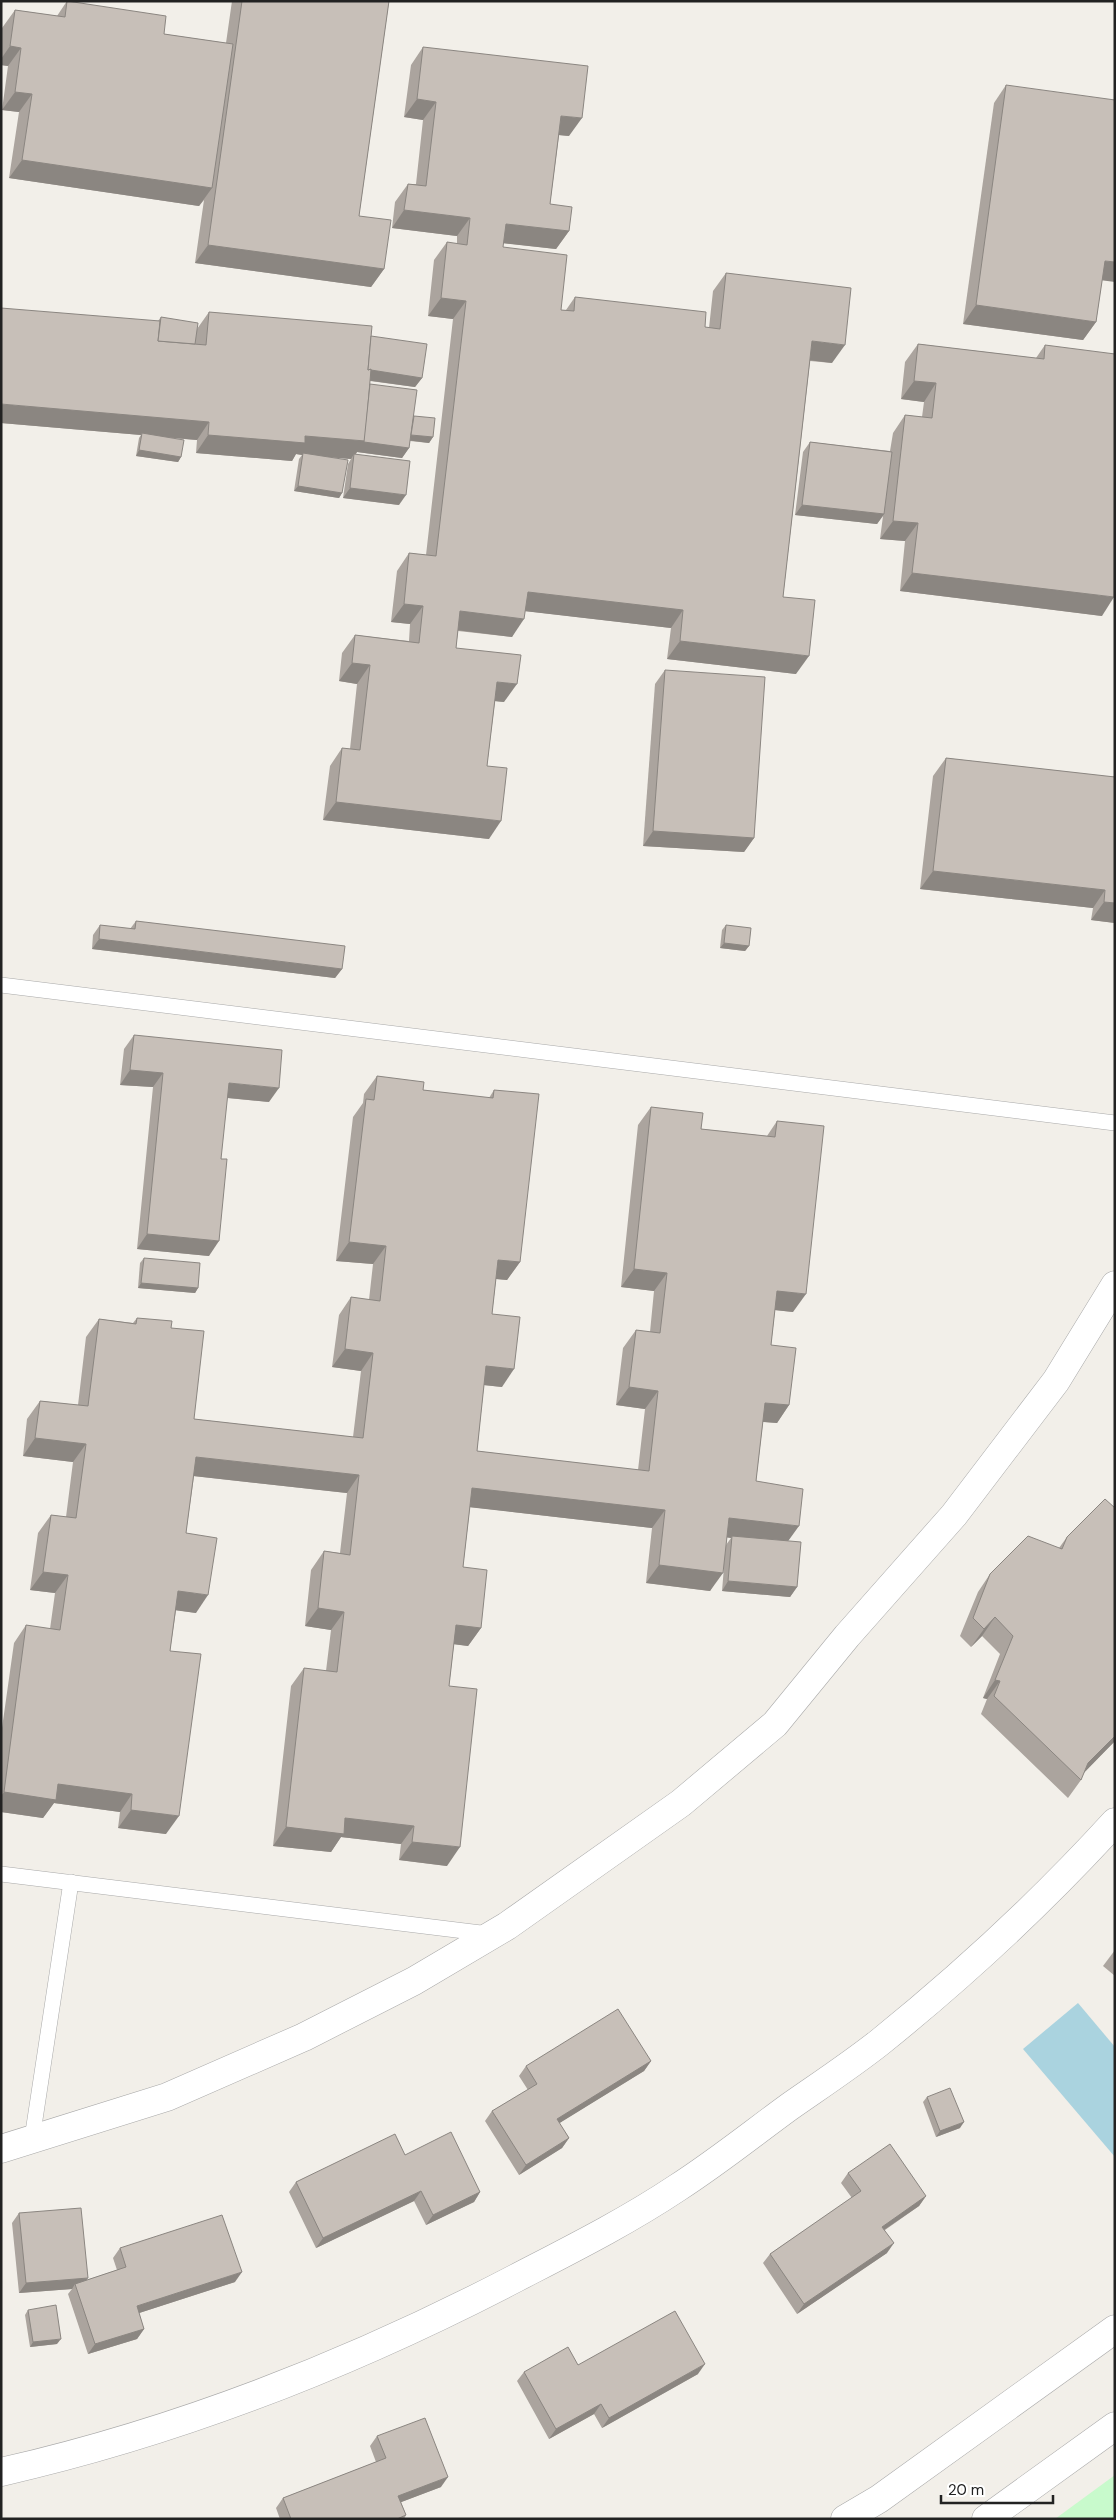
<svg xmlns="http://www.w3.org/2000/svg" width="1116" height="2520" viewBox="0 0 1116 2520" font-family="'DM Sans',sans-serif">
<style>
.park{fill:#c8facc}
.water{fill:#aad3df}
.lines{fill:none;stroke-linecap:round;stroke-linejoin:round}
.service-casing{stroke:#a9a9a9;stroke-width:16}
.minor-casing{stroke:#a9a9a9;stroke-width:29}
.service{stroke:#fff;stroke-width:15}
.minor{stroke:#fff;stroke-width:28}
.wall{fill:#aba49e;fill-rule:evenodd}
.shaded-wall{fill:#8b8681}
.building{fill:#c7bfb8;stroke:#8b8681}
</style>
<rect width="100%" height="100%" fill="#f2efe9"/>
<!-- park -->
<polygon class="park" points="1115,2475 1115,2519 1055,2519"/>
<!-- water -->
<polygon class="water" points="1078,2003 1115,2047 1115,2157 1023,2049"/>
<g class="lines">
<defs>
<g id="service">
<polyline points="1,985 1115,1123"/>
<polyline points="1,1874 489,1934"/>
<polyline points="32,2139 71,1882"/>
</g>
<g id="minor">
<polyline points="1,2149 167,2097 304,2037 414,1981 507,1926 681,1803 775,1724 847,1636 954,1515 1056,1381 1115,1285"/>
<path d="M1,2472C181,2431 353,2363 516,2278C570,2250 626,2222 677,2188C716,2163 752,2134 789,2107C819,2086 851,2065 880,2042C963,1975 1043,1901 1115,1822"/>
<polyline points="845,2519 879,2499 1115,2329"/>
<polyline points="986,2519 1115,2426"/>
</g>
</defs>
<!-- service casing -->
<use href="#service" class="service-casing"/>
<!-- minor casing -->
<use href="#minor" class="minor-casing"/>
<!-- service -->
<use href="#service" class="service"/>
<!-- minor -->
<use href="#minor" class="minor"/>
</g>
<!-- wall -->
<g class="wall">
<polygon points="67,1 164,34 226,43 232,1 389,1 359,216 384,269 371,287 195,263 204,200 199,206 9,178 19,112 2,110 8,66 1,65 1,35 2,28 15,10 57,16"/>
<polygon points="423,47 569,136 559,135 550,204 569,231 556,249 503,243 503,247 561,310 566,310 575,297 709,328 713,291 726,273 832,363 810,361 783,597 796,674 667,659 671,628 525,611 512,637 458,631 456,648 504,702 495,701 487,766 489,839 323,820 330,766 342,748 350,749 357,684 339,681 342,653 355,635 409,641 410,624 391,622 397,571 409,553 426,555 453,319 428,316 434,260 447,242 457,244 457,236 392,228 395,202 408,184 416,184 423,120 404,117 411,65"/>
<polygon points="1006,85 1102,280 1096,322 1083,340 963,324 994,103"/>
<polygon points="209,312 371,336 422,378 415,387 370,381 370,384 414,416 433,437 429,443 410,441 409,448 402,458 357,452 356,454 399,505 343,498 348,464 351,459 327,457 342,493 339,498 294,491 299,459 302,455 296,454 292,461 196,453 197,440 171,438 181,457 178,462 136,456 139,438 141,435 1,423 158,321 161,317 197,329"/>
<polygon points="918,344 1036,358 1045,345 1102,616 900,591 905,541 880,539 883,516 877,524 795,515 803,452 810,442 890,451 893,433 905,415 922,417 924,402 901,399 905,362"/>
<polygon points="665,670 754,838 744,852 643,846 655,684"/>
<polygon points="946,758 1113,777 1115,775 1115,923 1091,920 1093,908 920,889 933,776"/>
<polygon points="136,921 342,969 335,978 92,949 93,935 100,925 130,929"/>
<polygon points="726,925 749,946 745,951 720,948 722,930"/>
<polygon points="134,1035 269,1102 227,1098 209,1256 137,1249 153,1087 120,1085 124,1049"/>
<path d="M377,1076L423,1090L489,1098L494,1090L520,1262L507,1280L496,1279L492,1314L502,1387L484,1385L477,1451L638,1470L645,1409L616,1405L623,1348L636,1330L650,1332L654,1291L621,1287L638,1125L651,1107L701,1129L767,1136L777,1121L793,1312L775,1310L771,1345L789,1405L777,1423L763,1422L756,1481L788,1541L797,1587L790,1597L722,1591L724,1567L710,1591L646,1583L652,1528L470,1507L463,1567L481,1628L468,1646L454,1644L449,1686L447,1866L399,1860L401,1844L341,1837L331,1852L273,1846L291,1686L304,1668L326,1671L331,1630L305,1626L311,1570L324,1551L340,1553L347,1493L194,1476L186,1533L196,1613L176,1610L170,1651L166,1834L118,1828L120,1812L54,1803L43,1818L1,1812V1735L14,1643L26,1625L50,1629L55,1593L30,1590L38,1533L51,1515L66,1517L73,1462L23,1456L27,1419L40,1401L78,1405L86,1337L99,1319L133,1323L137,1318L171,1328L194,1419L353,1437L361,1371L332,1367L339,1315L351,1297L369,1300L373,1264L336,1261L353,1117L363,1103L364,1094ZM727,1537L731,1538L726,1545Z"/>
<polygon points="144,1258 198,1288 195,1293 138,1288 140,1263"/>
<polygon points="1115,1508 1115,1741 1084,1772 1081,1780 1068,1798 981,1714 987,1699 983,1698 1000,1654 982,1636 971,1647 960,1636 978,1592 990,1574 1059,1548 1067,1537"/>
<polygon points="1115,1950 1115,1976 1103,1966"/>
<polygon points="651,2061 644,2071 559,2123 569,2138 562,2148 519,2175 485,2121 492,2111 528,2090 519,2076 526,2066"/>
<polygon points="927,2097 960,2128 936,2137 923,2102"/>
<polygon points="405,2155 480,2192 474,2202 426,2225 414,2201 316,2248 289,2192 296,2182"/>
<polygon points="848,2173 926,2196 919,2206 885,2230 887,2253 797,2314 763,2263 770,2254 852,2198 841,2183"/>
<polygon points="19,2213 87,2280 117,2270 113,2258 120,2248 235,2282 139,2313 144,2329 137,2339 88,2354 68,2294 72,2289 19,2293 12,2223"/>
<polygon points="28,2310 57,2344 30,2347 25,2315"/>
<polygon points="578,2365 698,2374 602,2428 594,2414 549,2439 517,2381 524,2372"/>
<polygon points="377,2436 441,2487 401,2502 406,2515 404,2519 280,2519 276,2508 283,2498 376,2462 370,2446"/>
</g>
<!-- shaded-wall -->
<g class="shaded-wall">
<polygon points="10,46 21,48 8,66 1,65 1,59"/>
<polygon points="15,92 32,94 19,112 2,110"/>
<polygon points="417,99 436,102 423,120 404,117"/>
<polygon points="561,116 582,118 569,136 548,134"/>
<polygon points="22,160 212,188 199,206 9,178"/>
<polygon points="404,210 470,218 457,236 392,228"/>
<polygon points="506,224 569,231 556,249 493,242"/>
<polygon points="208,245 384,269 371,287 195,263"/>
<polygon points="1105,261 1115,262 1115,282 1092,279"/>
<polygon points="441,298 466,301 453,319 428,316"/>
<polygon points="976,305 1096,322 1083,340 963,324"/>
<polygon points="812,341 845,345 832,363 800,359"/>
<polygon points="365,369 422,378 415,387 358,379"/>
<polygon points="914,381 936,383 924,402 901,399"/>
<polygon points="1,404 209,422 197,440 142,435 142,433 141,435 1,423"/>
<polygon points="208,435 305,436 365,441 409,448 402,458 357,452 354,456 354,454 351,459 302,455 303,453 302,455 296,454 292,461 196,453"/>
<polygon points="410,435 433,437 429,443 406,440"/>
<polygon points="139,450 181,457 178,462 136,456"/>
<polygon points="298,486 342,493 339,498 294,491"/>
<polygon points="350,488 406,495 399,505 343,498"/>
<polygon points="802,505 884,514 877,524 795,515"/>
<polygon points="893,521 918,523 905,541 880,539"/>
<polygon points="912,573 1114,597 1102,616 900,591"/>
<polygon points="528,592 683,610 671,628 515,610"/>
<polygon points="404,604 423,606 410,624 391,622"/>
<polygon points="460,611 524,619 512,637 448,629"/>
<polygon points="680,641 809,656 796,674 667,659"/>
<polygon points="352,663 370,665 357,684 339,681"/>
<polygon points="497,682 517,684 504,702 484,700"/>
<polygon points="336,802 501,821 489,839 323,820"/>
<polygon points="653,831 754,838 744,852 643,846"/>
<polygon points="933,871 1105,890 1093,908 920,889"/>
<polygon points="1104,902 1115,903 1115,923 1091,920"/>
<polygon points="99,939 342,969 335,978 92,949"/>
<polygon points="724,943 749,946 745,951 720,948"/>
<polygon points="130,1070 163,1073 153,1087 120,1085"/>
<polygon points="229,1083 279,1088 269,1102 219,1097"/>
<polygon points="147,1234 219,1241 209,1256 137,1249"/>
<polygon points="349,1242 386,1246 373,1264 336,1261"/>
<polygon points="498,1260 520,1262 507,1280 486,1278"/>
<polygon points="634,1269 667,1273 654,1291 621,1287"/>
<polygon points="141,1283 198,1288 195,1293 138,1288"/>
<polygon points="777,1291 806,1294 793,1312 765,1309"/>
<polygon points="345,1349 373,1353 361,1371 332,1367"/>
<polygon points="486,1366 514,1369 502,1387 474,1384"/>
<polygon points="629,1387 658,1391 645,1409 616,1405"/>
<polygon points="765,1403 789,1405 777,1423 752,1421"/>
<polygon points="35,1438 86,1444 73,1462 23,1456"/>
<polygon points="196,1457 359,1475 347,1493 184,1475"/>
<polygon points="472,1488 665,1510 652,1528 459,1506"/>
<polygon points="729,1518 799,1526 786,1544 732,1536 731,1538 716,1536"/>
<polygon points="659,1565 723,1573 710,1591 646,1583"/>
<polygon points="43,1572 68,1575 55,1593 30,1590"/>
<polygon points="728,1581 797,1587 790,1597 722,1591"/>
<polygon points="178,1591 208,1595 196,1613 166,1609"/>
<polygon points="318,1608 344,1612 331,1630 305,1626"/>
<polygon points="995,1617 982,1636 971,1647 984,1629"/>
<polygon points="456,1625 481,1628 468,1646 444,1643"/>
<polygon points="995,1680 1000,1681 987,1699 983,1698"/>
<polygon points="1115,1736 1115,1741 1079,1778 1088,1763"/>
<polygon points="58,1784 132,1794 120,1812 54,1803 43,1818 1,1812 1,1796 4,1792"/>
<polygon points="131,1810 179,1816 166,1834 118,1828"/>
<polygon points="345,1818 414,1826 401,1844 341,1837 331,1852 273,1846 286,1827"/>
<polygon points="412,1842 460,1847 447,1866 399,1860"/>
<polygon points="651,2061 644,2071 550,2129 557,2119"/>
<polygon points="964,2122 960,2128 936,2137 940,2131"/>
<polygon points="569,2138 562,2148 519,2175 526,2165"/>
<polygon points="421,2191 414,2201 316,2248 323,2238"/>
<polygon points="480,2192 474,2202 426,2225 433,2215"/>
<polygon points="926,2196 919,2206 875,2236 882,2227"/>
<polygon points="894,2243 887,2253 797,2314 804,2304"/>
<polygon points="242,2272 235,2282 130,2316 137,2306"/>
<polygon points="88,2278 81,2288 75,2284 72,2289 19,2293 26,2283"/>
<polygon points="144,2329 137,2339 88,2354 95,2344"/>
<polygon points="61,2339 57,2344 30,2347 33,2342"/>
<polygon points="705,2364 698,2374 602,2428 609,2418"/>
<polygon points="601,2404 594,2414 549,2439 556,2429"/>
<polygon points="448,2477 441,2487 391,2506 398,2496"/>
</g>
<!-- building -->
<g class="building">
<polygon points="67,1 166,16 164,34 233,44 212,188 22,160 32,94 15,92 21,48 10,46 15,10 65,17"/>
<polygon points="242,1 389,1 359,216 391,220 384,269 208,245"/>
<polygon points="423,47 588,66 582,118 561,116 550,204 572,207 569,231 506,224 503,247 567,255 561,310 574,311 575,297 706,312 705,327 720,329 726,273 851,288 845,345 812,341 783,597 815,600 809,656 680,641 683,610 528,592 524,619 460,611 456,648 521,655 517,684 497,682 487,766 507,768 501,821 336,802 342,748 360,750 370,665 352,663 355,635 419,643 423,606 404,604 409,553 436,556 466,301 441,298 447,242 467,245 470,218 404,210 408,184 426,186 436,102 417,99"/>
<polygon points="1006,85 1115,100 1115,262 1105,261 1096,322 976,305"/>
<polygon points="1,308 160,321 158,341 206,345 209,312 372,326 368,370 371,369 365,441 305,436 305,443 208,435 209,422 1,404"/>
<polygon points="161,317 198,323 195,344 158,341"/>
<polygon points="371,336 427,344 422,378 371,370 371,369 368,370"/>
<polygon points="918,344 1044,359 1045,345 1115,354 1114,597 912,573 918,523 893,521 905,415 932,418 936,383 914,381"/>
<polygon points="370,384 417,390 409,448 364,442"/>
<polygon points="414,416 435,418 433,437 411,435"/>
<polygon points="142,433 184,440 181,457 139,450"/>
<polygon points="810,442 892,452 884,514 802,505"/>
<polygon points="303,453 348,460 342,493 298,486"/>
<polygon points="354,454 410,461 406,495 350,488"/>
<polygon points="665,670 765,677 754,838 653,831"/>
<polygon points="946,758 1115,777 1115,903 1104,902 1105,890 933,871"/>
<polygon points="136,921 345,946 342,969 99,939 100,925 135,929"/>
<polygon points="726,925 751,928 749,946 724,943"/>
<polygon points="134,1035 282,1050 279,1088 229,1083 221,1159 227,1159 219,1241 147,1234 163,1073 130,1070"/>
<polygon points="377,1076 424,1082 423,1090 493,1098 494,1090 539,1094 520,1262 498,1260 492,1314 520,1317 514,1369 486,1366 477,1451 649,1471 658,1391 629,1387 636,1330 660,1333 667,1273 634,1269 651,1107 703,1113 701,1129 775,1137 777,1121 824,1126 806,1294 777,1291 771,1345 796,1348 789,1405 765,1403 756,1481 803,1489 799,1526 729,1518 723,1573 659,1565 665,1510 472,1488 463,1567 487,1570 481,1628 456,1625 449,1686 477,1689 460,1847 412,1842 414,1826 345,1818 344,1834 286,1827 304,1668 337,1672 344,1612 318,1608 324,1551 350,1555 359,1475 196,1457 186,1533 217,1538 208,1595 178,1591 170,1651 201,1654 179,1816 131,1810 132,1794 58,1784 56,1800 4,1792 26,1625 60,1630 68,1575 43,1572 51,1515 76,1518 86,1444 35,1438 40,1401 88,1406 99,1319 136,1324 137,1318 172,1321 171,1328 204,1331 194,1419 363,1438 373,1353 345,1349 351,1297 380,1301 386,1246 349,1242 366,1099 374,1100"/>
<polygon points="144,1258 200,1263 198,1288 141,1283"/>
<polygon points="1105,1499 1115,1508 1115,1736 1088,1763 1081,1780 994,1696 1000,1681 995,1680 1013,1636 995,1617 984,1629 973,1618 990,1574 1028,1536 1062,1549 1067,1537"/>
<polygon points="732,1536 801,1542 797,1587 728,1581"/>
<polygon points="618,2009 651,2061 557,2119 569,2138 526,2165 492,2111 537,2084 526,2066"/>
<polygon points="950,2088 964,2122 940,2131 927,2097"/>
<polygon points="451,2132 480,2192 433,2215 421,2191 323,2238 296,2182 395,2134 405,2155"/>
<polygon points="890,2144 926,2196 882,2227 894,2243 804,2304 770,2254 861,2191 848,2173"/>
<polygon points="81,2208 88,2278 26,2283 19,2213"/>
<polygon points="222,2215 242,2272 137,2306 144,2329 95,2344 75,2284 126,2267 120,2248"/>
<polygon points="56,2305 61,2339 33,2342 28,2310"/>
<polygon points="675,2311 705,2364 609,2418 601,2404 556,2429 524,2372 568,2347 578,2365"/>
<polygon points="425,2418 448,2477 398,2496 406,2515 397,2519 291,2519 283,2498 386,2458 377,2436"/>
</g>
<!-- border -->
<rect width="1116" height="2520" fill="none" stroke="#222222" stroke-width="5"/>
<!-- scale -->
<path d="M941 2495v8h112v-8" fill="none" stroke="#222222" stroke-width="2.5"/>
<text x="948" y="2495" font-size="15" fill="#222222" stroke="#ffffff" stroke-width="4" paint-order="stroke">20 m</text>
</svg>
